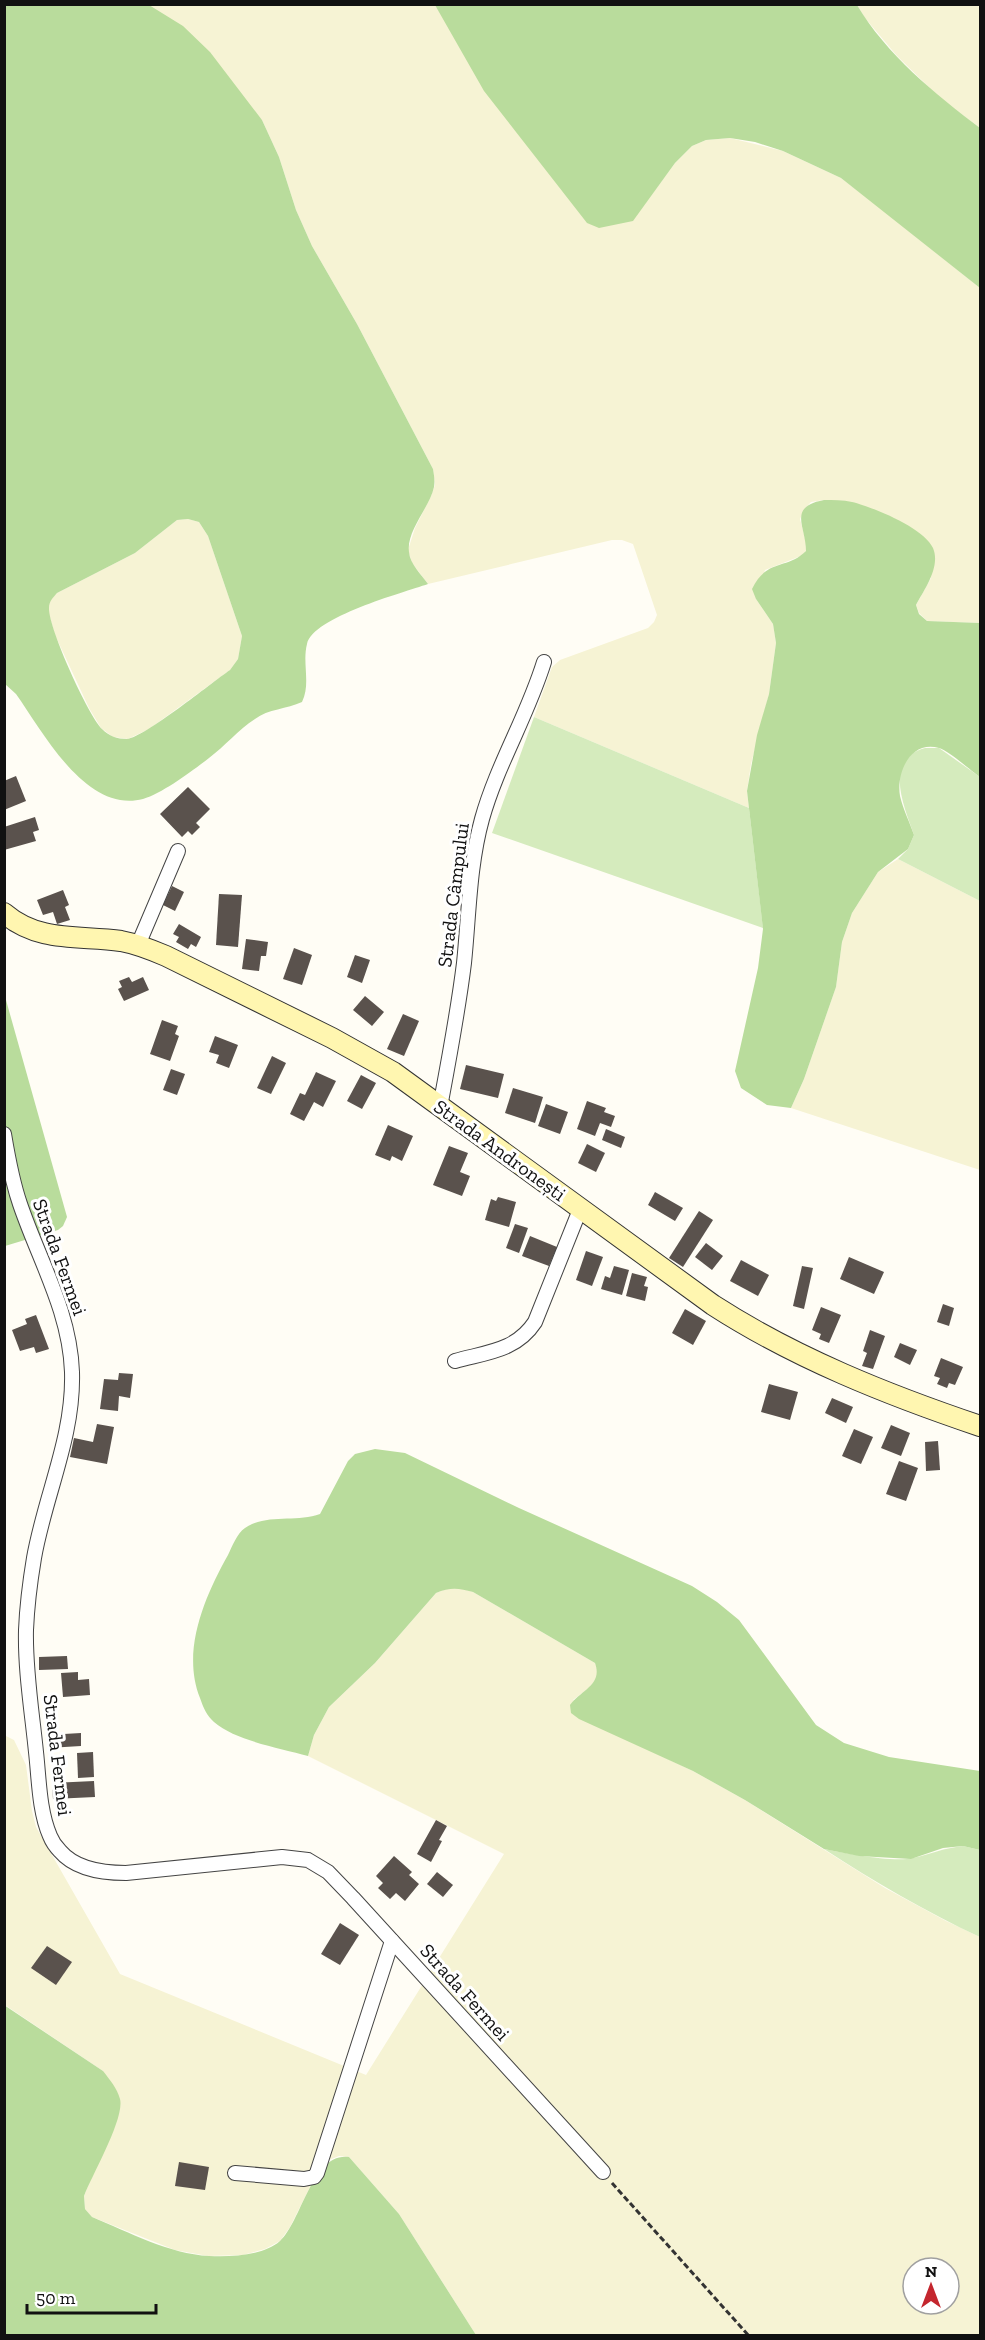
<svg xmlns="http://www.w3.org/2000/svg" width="985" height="2340" viewBox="0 0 985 2340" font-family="'Zilla Slab',serif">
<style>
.farmland{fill:#f6f3d4;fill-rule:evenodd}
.green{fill:#d5ebbd}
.forest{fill:#b9dc9c;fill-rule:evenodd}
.building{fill:#5a524d}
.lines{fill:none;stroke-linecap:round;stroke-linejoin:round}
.street-casing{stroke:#444;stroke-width:16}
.secondary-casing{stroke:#333;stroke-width:22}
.path{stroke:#333;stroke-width:3;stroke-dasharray:6 3;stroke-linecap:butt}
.street{stroke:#fff;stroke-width:14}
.secondary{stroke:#fff6b0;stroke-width:20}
.labels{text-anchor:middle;stroke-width:6;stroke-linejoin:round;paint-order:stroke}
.street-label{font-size:20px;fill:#111;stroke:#fff}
</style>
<rect width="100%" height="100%" fill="#fffdf5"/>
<!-- farmland -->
<g class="farmland">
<polygon points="149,5 435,5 448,25 633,220 675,163 692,146 706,140 730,138 783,151 841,178 884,211 980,288 980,623 927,621 919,613 916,605 931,578 824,500 811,502 804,510 800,519 806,542 806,551 801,556 765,570 756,599 773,624 776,643 769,694 751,764 747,791 749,808 534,717 552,667 560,660 648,628 654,622 657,615 633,544 622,540 612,540 428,584 412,563 408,550 415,528 431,496 435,485 433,469 357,324 312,246 296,210 279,157 262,120"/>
<polygon points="857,5 980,5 980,128 941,99 897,56 865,18"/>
<polygon points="188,519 199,522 208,536 242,636 238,659 230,670 149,729 128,739 113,737 101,728 89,708 55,635 48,611 49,601 57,593 135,553 177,520"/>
<polygon points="898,859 980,901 980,1170 791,1108 804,1079 836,987 842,942 852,913 878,872"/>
<path d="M460,1588L473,1592L595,1663L598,1671L597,1678L589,1688L573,1700L638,1745L693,1771L745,1800L885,1888L946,1921L980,1937V2335H476L399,2214L349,2157L339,2156L329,2160L311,2185L290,2227L280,2241L265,2249L243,2255L208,2256L175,2250L92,2217L85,2209L84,2196L90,2181L103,2071L5,2005L4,1735L14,1740L26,1765L32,1811L36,1827L120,1974L366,2075L504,1854L308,1756L314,1735L329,1707L375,1663L436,1593L446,1589ZM913,2268H949V2304H913Z"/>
</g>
<!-- green -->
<g class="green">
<polygon points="534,717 749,808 763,928 492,833"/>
<path d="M925,748H939L980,777V901L898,859L908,849L914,835C905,808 882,760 925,748Z"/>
<path d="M963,1846L980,1850V1937C926,1912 875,1882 824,1849C845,1853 894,1863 913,1858C931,1854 944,1848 963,1846Z"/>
</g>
<!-- forest -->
<g class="forest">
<path d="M5,4L149,5L183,26L210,52L262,120L279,157L296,210L312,246L357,324L433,469C434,475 435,481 434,487C430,507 406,531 409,552C410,564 421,574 428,584C402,593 313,617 307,644C302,663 311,684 302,702C287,709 268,709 255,719C238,730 225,746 209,758C192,771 163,793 143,799C86,814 43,732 16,694L5,684ZM188,519L199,522L208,536L242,636L238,659L230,670C211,683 145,737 127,739C117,739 109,736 102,729C88,715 48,627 49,608C49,601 53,598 57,593L135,553L177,520Z"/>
<path d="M435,5H857C886,54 935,94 980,128V288L841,178L783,151L755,142L730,138L706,140L692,146L675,163L633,221L599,228L587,223L484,91Z"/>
<path d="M824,500C833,500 843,500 852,502C873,507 924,528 933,548C941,567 924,590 916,605L919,614L927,621L980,623V777C971,771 948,750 939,748C910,740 896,773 900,796C903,809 910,823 914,835L908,849L878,872L852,913L842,942L836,987L804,1079L791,1108L767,1105L741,1088L735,1071L758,968L763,929L747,791L757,735L769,694L776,643L773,624L756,599L752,589C767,558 787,570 806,551C806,526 787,507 824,500Z"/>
<polygon points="4,993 67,1217 63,1226 58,1230 5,1246"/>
<path d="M375,1449L405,1453L519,1508L692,1586L717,1602L739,1620L816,1725L844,1743L889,1757L980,1771V1850L963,1846L943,1848L911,1859L859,1856L824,1849L745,1800L693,1771L579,1719L571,1713L570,1705C581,1690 603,1685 595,1663L473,1592C459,1588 450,1587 436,1593L375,1663L329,1707L314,1735L308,1756C280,1748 236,1741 214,1722C207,1716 203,1707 200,1698C181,1651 205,1596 228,1555C232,1547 237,1533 245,1528C267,1513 296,1523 320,1514L348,1461L355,1454Z"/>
<path d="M4,2005L103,2071C110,2080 117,2088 120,2099C125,2118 92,2175 84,2196L85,2209L92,2217C129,2232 169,2254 209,2256C230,2257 263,2256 280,2241C302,2221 312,2152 349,2157L399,2214L476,2335H5Z"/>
</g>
<!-- building -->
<g class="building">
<polygon points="16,776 26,801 4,810 4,781"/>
<polygon points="188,787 210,809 196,823 200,827 192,835 188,831 182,837 160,814"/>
<polygon points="35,817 39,830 33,832 36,841 4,850 4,827"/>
<polygon points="172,886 184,892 175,911 163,905"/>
<polygon points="63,890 69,905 65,907 70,920 57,924 53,912 43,915 37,900"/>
<polygon points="219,894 242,895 238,947 216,945"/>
<polygon points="179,924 201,937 196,947 191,944 188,949 176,942 179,937 173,934"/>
<polygon points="246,939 268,942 266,956 261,956 259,971 242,969"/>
<polygon points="294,948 312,955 302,985 283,979"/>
<polygon points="355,955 370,960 362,983 347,977"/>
<polygon points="129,977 132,982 143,977 149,990 124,1001 118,989 122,987 119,981"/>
<polygon points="365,996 384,1012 372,1026 353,1010"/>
<polygon points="403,1014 419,1021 404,1056 387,1049"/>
<polygon points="162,1020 178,1026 175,1034 179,1036 170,1061 150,1054"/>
<polygon points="215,1036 238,1045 229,1068 216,1063 219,1055 209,1052"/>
<polygon points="272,1056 286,1063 271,1094 257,1088"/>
<polygon points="466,1065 504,1074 498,1098 460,1089"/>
<polygon points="171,1069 185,1074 177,1095 163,1090"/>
<polygon points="316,1072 336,1081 323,1107 314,1102 304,1121 290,1114 300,1093 305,1095"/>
<polygon points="361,1075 376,1083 362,1109 347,1101"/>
<polygon points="513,1088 543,1097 535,1123 505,1113"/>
<polygon points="587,1101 606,1108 604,1112 615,1116 611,1127 600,1123 595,1136 577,1129"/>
<polygon points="546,1104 568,1112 560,1134 538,1126"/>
<polygon points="388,1125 413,1136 402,1161 392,1156 390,1161 375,1155"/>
<polygon points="606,1129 625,1137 621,1148 602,1140"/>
<polygon points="587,1144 605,1153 596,1172 578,1163"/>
<polygon points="449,1146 468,1153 460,1172 470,1176 462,1196 433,1185"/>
<polygon points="655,1192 683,1208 675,1221 648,1205"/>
<polygon points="498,1197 516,1202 509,1227 485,1220 491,1199 496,1201"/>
<polygon points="699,1211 713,1220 683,1267 669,1258"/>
<polygon points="515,1224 528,1228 519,1253 506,1248"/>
<polygon points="530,1236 557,1247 549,1266 522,1256"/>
<polygon points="706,1243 723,1256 712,1270 695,1257"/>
<polygon points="586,1251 603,1257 592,1286 576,1280"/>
<polygon points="849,1257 884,1272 874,1294 840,1279"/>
<polygon points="741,1260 769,1275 758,1296 730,1281"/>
<polygon points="614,1266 629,1270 622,1295 601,1289 605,1276 610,1278"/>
<polygon points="802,1266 813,1268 804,1309 793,1306"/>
<polygon points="632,1273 647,1277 644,1286 648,1287 645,1301 626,1296"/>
<polygon points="943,1304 954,1308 949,1326 937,1322"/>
<polygon points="821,1307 841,1315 829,1343 819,1339 821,1334 812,1330"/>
<polygon points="685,1309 706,1321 693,1345 672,1333"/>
<polygon points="36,1315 49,1349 36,1353 34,1347 20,1351 12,1330 27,1324 25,1319"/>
<polygon points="870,1330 885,1336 873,1369 862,1366 867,1353 863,1351"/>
<polygon points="900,1343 917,1350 910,1365 894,1357"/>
<polygon points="941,1358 963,1367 955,1385 949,1383 947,1388 937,1384 940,1378 934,1376"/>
<polygon points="119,1373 133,1374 130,1398 119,1396 118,1411 100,1409 104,1379 118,1380"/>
<polygon points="769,1384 798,1392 790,1420 761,1412"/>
<polygon points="832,1398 853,1407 846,1423 825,1413"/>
<polygon points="97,1424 114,1427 107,1464 70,1457 74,1438 93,1442"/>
<polygon points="891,1425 910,1433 901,1456 881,1448"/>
<polygon points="854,1429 873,1437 861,1464 842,1456"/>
<polygon points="938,1441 940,1470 926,1471 925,1442"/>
<polygon points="899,1461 918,1468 906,1501 886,1494"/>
<polygon points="67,1656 68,1669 39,1670 39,1657"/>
<polygon points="78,1672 78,1680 89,1679 90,1695 63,1697 61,1673"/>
<polygon points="81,1733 81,1746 48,1748 47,1735"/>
<polygon points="93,1752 94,1777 78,1778 77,1753"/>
<polygon points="94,1781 95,1797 53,1799 52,1783"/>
<polygon points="436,1820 447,1826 439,1840 442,1841 431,1862 417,1854"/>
<polygon points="394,1856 412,1872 409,1875 419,1884 405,1901 396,1893 390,1899 378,1888 383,1883 376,1876"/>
<polygon points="437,1872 453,1885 443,1897 427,1884"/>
<polygon points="340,1923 359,1935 340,1965 321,1954"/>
<polygon points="47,1946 72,1962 56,1985 31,1968"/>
<polygon points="179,2162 209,2167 205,2190 175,2186"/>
</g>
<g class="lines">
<defs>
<g id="street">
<polyline points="138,945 178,851"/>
<path d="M440,1107C449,1059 458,1012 464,963C469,915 469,866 482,819C497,765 527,717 544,662"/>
<path d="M4,1134C8,1158 12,1181 20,1204C39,1260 70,1312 72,1372C74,1437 45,1495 34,1558C30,1582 27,1606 26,1630C25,1670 32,1712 36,1752C39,1778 39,1811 50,1836C52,1841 56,1847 60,1851C76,1870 104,1873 126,1873L282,1857L308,1860L328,1872L353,1898L603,2172"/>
<path d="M455,1361C487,1352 516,1351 535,1322L581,1207"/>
<polyline points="235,2173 304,2179 314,2177 317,2173 392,1941"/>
</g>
<path id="secondary" d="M4,913C39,943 80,935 121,941C137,944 152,950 166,956L332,1038L393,1072L713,1305C795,1358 888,1395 980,1426"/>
</defs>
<!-- street casing -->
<use href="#street" class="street-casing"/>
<!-- secondary casing -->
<use href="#secondary" class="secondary-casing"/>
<!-- path -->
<polyline class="path" points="612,2183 749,2336"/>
<!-- street -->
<use href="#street" class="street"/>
<!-- secondary -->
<use href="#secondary" class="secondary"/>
</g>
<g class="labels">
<!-- street labels -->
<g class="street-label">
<text transform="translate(453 895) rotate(-83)" y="7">Strada Câmpului</text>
<text transform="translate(500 1150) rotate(36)" y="7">Strada Andronești</text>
<text transform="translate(60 1257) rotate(70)" y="7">Strada Fermei</text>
<text transform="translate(58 1755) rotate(83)" y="7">Strada Fermei</text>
<text transform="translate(465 1992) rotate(48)" y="7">Strada Fermei</text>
</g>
</g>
<!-- border -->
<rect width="985" height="2340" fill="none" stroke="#111111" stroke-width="12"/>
<!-- north arrow -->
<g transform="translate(931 2286)"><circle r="28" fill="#ffffff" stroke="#a0a0a0" stroke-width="1.5"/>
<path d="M0-4.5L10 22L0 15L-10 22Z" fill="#c4262e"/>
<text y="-9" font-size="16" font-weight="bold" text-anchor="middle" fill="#111111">N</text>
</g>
<!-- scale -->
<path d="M27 2304v9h129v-9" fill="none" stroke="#111111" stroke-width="3"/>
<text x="36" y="2304" font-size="18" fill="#111111" stroke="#ffffff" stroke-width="4.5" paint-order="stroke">50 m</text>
</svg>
